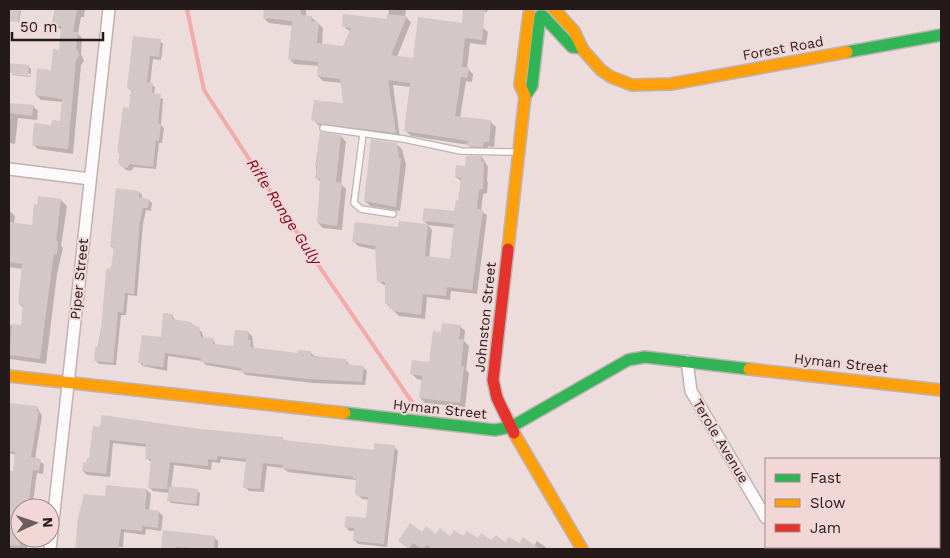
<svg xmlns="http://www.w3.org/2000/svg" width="950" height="558" viewBox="0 0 950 558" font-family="'Work Sans',sans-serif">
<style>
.shadow{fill:#0003}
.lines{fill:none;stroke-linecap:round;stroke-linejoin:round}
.stream{stroke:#f2aaaa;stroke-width:4}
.building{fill:#d3c7c7}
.lane-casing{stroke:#bfb3b2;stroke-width:8}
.street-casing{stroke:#bfb3b2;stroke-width:14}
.fast-casing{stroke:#bfb3b2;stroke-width:14}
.slow-casing{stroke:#bfb3b2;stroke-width:14}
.jam-casing{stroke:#bfb3b2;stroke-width:14}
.lane{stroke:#fcfafa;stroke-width:5.5}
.street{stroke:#fcfafa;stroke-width:11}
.fast{stroke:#30b455;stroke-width:11}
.slow{stroke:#ff9f0a;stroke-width:11}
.jam{stroke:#e5322d;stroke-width:11}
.labels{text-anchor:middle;stroke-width:4;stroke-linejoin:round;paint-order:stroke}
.street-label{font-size:14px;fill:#231a19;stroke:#f2d7d6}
.water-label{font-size:15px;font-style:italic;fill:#7f071f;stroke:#f2d7d6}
</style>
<rect width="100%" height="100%" fill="#ecdddc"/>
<!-- shadow -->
<g class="shadow">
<polygon points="10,9 21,11 19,22 9,20"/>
<polygon points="55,9 85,9 84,17 81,17 78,34 82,38 81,54 84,61 81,65 73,154 38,149 33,144 52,126 61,122 63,102 41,100 36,95 52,71 60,51 62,30 52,24"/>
<polygon points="306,9 306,17 311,17 323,28 322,45 344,47 351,32 343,26 388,20 389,9 406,9 405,16 411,22 397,57 414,59 482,27 488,32 486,45 470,43 467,68 473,74 472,82 466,81 460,118 491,122 496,127 494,147 488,146 488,151 474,151 469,145 411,136 406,131 411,87 393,85 400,138 328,128 318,125 313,119 345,105 342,83 323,81 318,76 319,66 294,64 289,58 293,26 269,23 264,18 267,9"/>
<polygon points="466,9 488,9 487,12"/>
<polygon points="160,41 163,44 161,60 153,59 150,84 155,87 154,95 163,99 161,125 164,128 162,143 159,143 156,169 134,167 131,171 126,170 123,167 119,152 130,109 132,91 128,88"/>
<polygon points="28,66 31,69 31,74 10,72"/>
<polygon points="12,74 31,76 31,77 13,75"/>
<polygon points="9,104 33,106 38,111 37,120 18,118 15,144 9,143"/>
<polygon points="341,136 346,142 341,184 346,189 342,230 323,228 318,223 321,182 316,178 316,165"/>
<polygon points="396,144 402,149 406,165 400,211 370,206 365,201"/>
<polygon points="482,157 488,167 487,181 488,182 487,193 483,194 481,211 487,215 477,294 451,291 450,300 427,297 425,319 399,316 386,303 386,286 379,282 376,250 358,246 354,241 399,228 428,225 432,230 429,258 451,261 455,228 428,225 423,220 455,212 459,202 461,181 456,177"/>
<polygon points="139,192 142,195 142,199 149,200 152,203 151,211 146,210 143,224 137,296 128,295 126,315 121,315 116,365 99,364 95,360 113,268 115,250 112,247"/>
<polygon points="61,200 67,206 61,246 63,248 57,274 46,364 10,359 9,325 22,326 24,309 19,303 23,269 9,267 9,269 9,210 15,216 14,224 33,226"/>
<polygon points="172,315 176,321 191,323 202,332 204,339 213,339 216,346 235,347 248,332 252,336 254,349 299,355 311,353 315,356 346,361 350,365 363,367 367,371 365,385 313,383 246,375 241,371 206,365 202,361 168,356 167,371 143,366 139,362 162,338"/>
<polygon points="460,326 465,331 464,341 469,346 466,370 469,373 465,407 425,403 420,398 422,380 417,379 412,374 430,364 442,333"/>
<polygon points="9,404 37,407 42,416 35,459 44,464 43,474 37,473 32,508 20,508 20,538 28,538 27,549 9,549 9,471 14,472 16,455 9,453"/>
<polygon points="94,428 192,429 282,438 286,442 375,452 394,447 398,451 387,547 358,544 354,540 355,531 349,531 346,527 367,520 369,500 362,499 356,493 356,480 288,472 283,468 267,466 264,492 249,491 245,487 247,462 221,459 220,463 212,462 211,470 174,465 171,488 197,491 200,493 199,506 171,503 169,500 169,493 153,491 149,487 152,462 146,458 147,447 113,443 110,477 87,475 83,471 91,460"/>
<polygon points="147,490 151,494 149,511 159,512 163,516 161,531 146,529 145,535 124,532 123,547 119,547 118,549 77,549 79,517 106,497"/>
<polygon points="164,531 214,537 218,541 218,549 162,549"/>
<polygon points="422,533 534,546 537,541 548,549 409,549 400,541"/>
</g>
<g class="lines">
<!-- stream -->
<polyline class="stream" points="187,9 204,90 321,269 412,402"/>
</g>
<!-- building -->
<g class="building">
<polygon points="9,9 20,9 18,22 9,21"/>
<polygon points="55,9 77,9 73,32 78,32 76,48 80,55 76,60 68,149 32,145 34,123 51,125 52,120 60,121 62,99 35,95 37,68 51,70 53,49 59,50 61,26 53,25"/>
<polygon points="264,9 301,9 301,15 312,16 311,21 319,22 317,43 343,46 351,28 342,27 343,14 387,19 387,14 407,16 391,55 413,58 418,17 462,23 463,9 485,9 482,40 465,38 462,67 469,67 467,78 461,77 455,116 491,120 489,142 484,142 483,147 467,146 468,141 404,131 410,83 388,80 396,133 321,124 311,120 314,100 343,103 340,79 317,76 318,62 288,59 292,21 263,18"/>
<polygon points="133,36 161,39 159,57 150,56 147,82 153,83 152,93 161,94 158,124 161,124 159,141 156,140 153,167 130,164 127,168 122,167 118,163 120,153 117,153 123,107 129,108 131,89 127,88"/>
<polygon points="9,63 29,65 28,75 9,73"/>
<polygon points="9,103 34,105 32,116 9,113"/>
<polygon points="320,132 341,135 336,182 342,183 337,226 317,223 320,179 315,178 317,166 315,166"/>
<polygon points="371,139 397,143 399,158 401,158 396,207 364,201"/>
<polygon points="466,156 482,156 481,161 484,162 483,189 479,190 477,209 483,210 472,290 447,287 446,296 423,294 421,315 393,311 393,309 389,308 389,304 385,304 385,282 377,282 375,246 352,242 355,222 398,227 399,221 428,224 425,256 450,259 454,224 422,221 424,208 454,211 456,200 458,201 461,178 455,177 456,165 465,166"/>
<polygon points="116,188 139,191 139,197 149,199 148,208 143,208 140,220 134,294 125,293 123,313 118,312 113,363 94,361 95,347 98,347 101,331 106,270 111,267 114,247 110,247"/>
<polygon points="38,196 61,199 56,241 58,241 57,255 54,254 52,267 40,359 9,355 12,324 21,325 23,305 18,304 22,264 9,262 9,222 32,225 34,204 37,205"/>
<polygon points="163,313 173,314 172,319 191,322 191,324 199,327 201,337 213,338 213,344 233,346 235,330 249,331 248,340 251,340 250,347 298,353 298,350 311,351 311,356 346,359 346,364 364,366 362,382 308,379 241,372 241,368 200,362 201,358 165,353 163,367 143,365 143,363 138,363 142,335 161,337"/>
<polygon points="442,323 461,325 459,339 464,339 461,366 464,366 460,403 419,398 422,376 410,374 412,360 429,362 433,331 441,332"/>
<polygon points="9,403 37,406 37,411 39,411 31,457 41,459 39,471 33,470 28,508 20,508 20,546 9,545 9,470 13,471 15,452 9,451"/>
<polygon points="102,415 192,428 283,437 283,440 374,450 374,443 395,445 384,544 353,541 354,528 344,527 346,516 366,518 368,497 357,496 355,493 356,479 353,479 353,477 282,468 283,465 263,463 260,489 243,488 246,459 217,456 217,460 208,459 208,466 170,462 167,489 148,488 151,459 145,459 146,444 110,440 106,474 82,471 83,462 86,463 87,458 89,458 93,426 100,427"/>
<polygon points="106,485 147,489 145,509 159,511 158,528 142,526 142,531 121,529 118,549 75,549 78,517 84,494 105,496"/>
<polygon points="169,486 198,489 196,504 167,501"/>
<polygon points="410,523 422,532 426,526 436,534 440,528 450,536 454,530 463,536 467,531 478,538 481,533 491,540 496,535 505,542 509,537 519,543 523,537 540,549 433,549 427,545 422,549 413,543 409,549 398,541"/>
<polygon points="163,530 215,536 214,549 176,547 176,549 161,549"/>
</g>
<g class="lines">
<defs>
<g id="lane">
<polyline points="323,128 404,139 461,151 516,152"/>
<polyline points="363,134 354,203 361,209 393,214"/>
</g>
<g id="street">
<polyline points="9,169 90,179"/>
<polyline points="687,361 691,391 766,518"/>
<polyline points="784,547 785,549"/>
<polyline points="50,549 109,9"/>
</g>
<g id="fast">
<polyline points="543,16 572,47 582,48"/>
<polyline points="847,52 941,35"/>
<polyline points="525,96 532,86 540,16"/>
<polyline points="345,413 495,430 511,427 628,360 645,357 749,369"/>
</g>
<g id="slow">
<polyline points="554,9 574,31 583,50 601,70 611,77 632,85 671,84 847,52"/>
<polyline points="508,249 525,96 520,85 529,14"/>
<polyline points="749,369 941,390"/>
<polyline points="9,376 345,413"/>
<polyline points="514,433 582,549"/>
</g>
<polyline id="jam" points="508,249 493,380 497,398 514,433"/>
</defs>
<!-- lane casing -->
<use href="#lane" class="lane-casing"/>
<!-- street casing -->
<use href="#street" class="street-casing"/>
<!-- fast casing -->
<use href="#fast" class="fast-casing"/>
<!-- slow casing -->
<use href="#slow" class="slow-casing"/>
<!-- jam casing -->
<use href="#jam" class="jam-casing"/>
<!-- lane -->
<use href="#lane" class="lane"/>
<!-- street -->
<use href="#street" class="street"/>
<!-- fast -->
<use href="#fast" class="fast"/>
<!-- slow -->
<use href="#slow" class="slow"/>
<!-- jam -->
<use href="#jam" class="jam"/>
</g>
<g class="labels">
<!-- street labels -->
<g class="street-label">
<text transform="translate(783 48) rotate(-10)" y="5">Forest Road</text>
<text transform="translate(79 279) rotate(-84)" y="5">Piper Street</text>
<text transform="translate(485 317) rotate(-84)" y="5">Johnston Street</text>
<text transform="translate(841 363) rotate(6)" y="5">Hyman Street</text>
<text transform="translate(440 409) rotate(6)" y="5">Hyman Street</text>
<text transform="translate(721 441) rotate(59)" y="5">Terole Avenue</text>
</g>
<!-- water labels -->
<g class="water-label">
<text transform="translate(284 212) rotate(57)" y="5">Rifle Range Gully</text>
</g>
</g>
<!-- border -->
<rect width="950" height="558" fill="none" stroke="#231a19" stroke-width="20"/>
<!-- legend -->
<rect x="765" y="458" width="175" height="90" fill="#f2d7d6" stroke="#9f8b8a"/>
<rect x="775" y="474" width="25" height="8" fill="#30b455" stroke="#9f8b8a"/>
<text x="810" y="483" font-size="15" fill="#231a19">Fast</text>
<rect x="775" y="499" width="25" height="8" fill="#ff9f0a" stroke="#9f8b8a"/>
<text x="810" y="508" font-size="15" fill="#231a19">Slow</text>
<rect x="775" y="524" width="25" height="8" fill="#e5322d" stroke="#9f8b8a"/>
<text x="810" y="533" font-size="15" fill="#231a19">Jam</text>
<!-- north arrow -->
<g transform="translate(35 523) rotate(87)"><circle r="24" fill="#f2d7d6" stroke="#9f8b8a"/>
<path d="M0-4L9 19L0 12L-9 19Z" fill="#695e5d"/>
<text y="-8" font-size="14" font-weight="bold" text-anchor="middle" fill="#231a19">N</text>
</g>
<!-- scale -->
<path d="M12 32v8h91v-8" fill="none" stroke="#231a19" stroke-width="2.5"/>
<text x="20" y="32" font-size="15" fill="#231a19" stroke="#f2d7d6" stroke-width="4" paint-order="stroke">50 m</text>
</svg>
